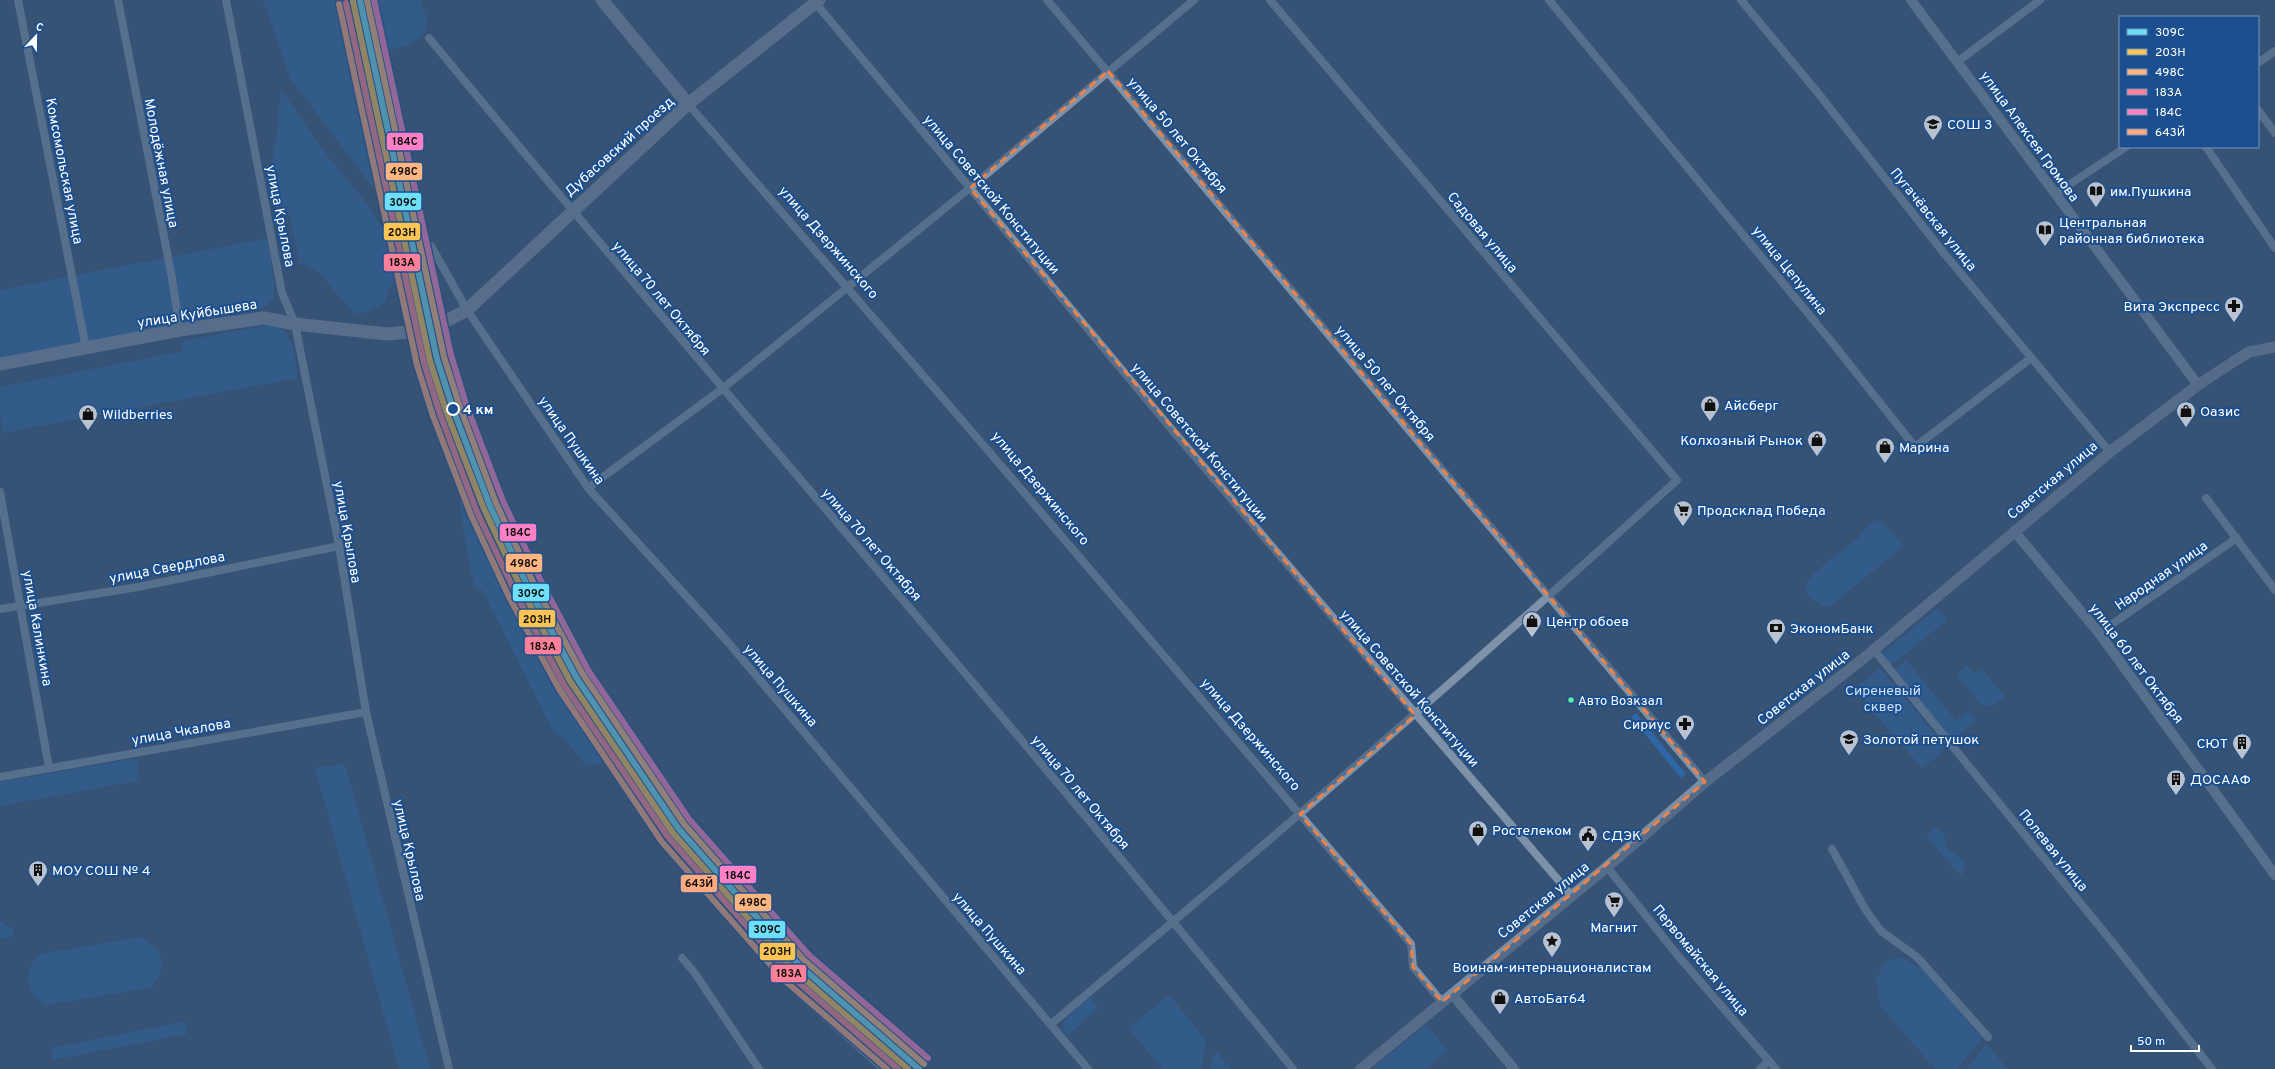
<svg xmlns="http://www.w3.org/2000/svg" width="2275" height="1069" viewBox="0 0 2275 1069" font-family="Overpass,sans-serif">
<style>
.green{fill:#2f66a5}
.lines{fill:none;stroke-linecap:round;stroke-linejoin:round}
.minor{stroke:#7d92a8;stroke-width:8}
.tertiary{stroke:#7d92a8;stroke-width:10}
.secondary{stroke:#798da4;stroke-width:11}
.primary{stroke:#7d8ea7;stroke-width:13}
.rail-1-casing{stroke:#1b4f8f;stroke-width:9}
.rail-2-casing{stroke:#1b4f8f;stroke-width:9}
.rail-3-casing{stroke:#1b4f8f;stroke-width:9}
.rail-4-casing{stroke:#1b4f8f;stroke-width:9}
.rail-5-casing{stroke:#1b4f8f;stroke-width:9}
.rail-6-casing{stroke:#1b4f8f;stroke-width:9}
.rail-1{stroke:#6ddff8;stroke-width:6}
.rail-2{stroke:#fcc553;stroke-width:6}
.rail-3{stroke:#ffb580;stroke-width:6}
.rail-4{stroke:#ff8098;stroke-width:6}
.rail-5{stroke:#ff80c5;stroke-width:6}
.rail-6{stroke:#ffa980;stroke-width:6}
.marked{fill:none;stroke:#ee8249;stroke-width:3;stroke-dasharray:8 5;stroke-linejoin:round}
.stop-dot{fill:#1b4f8f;stroke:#fff;stroke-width:2}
.bus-dot{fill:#60e9a3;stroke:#1b4f8f;stroke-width:1.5}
.labels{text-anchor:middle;stroke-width:4;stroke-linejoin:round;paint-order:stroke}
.bus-label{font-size:13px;fill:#fff;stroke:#1b4f8f;text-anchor:start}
.poi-label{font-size:14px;fill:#fff;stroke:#1b4f8f;text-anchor:start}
.street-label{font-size:14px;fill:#fff;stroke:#1b4f8f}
.stop-label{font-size:14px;font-weight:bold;fill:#fff;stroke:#1b4f8f;text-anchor:start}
.park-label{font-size:14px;fill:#cfe3fa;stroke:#1b4f8f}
.line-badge{stroke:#1b4f8f;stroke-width:1.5}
.pale-badge-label{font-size:11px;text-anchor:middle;font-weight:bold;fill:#111}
</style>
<rect width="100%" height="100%" fill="#365274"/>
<!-- green -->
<g class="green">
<polygon points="263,0 353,0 386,156 393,204 391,207 387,206 290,78"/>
<path d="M371,0H420C422,6 427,15 427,21C426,45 400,47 382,52Z"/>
<polygon points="281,89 319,145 371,209 391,245 396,274 385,302 372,310 357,314 345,304 320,273 299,262 289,212 275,207 272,160 277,131"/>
<path d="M267,238C269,252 279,291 271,301C267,307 260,308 254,310L0,358V290Z"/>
<path d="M272,324C297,334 293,354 298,378L3,433L0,415V387L183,351L182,341Z"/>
<path d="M462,455L468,460L512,572L572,692L618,759L586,766L565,739L554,733L482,590L474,587C466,545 457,502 457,460Z"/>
<path d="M1876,520C1886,522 1891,535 1901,541V548L1828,608C1822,604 1808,599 1806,591C1802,574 1851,547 1861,535C1866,529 1868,524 1876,520Z"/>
<polygon points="1938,608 1947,620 1889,667 1881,654"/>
<polygon points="1906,660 1956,721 1969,711 1976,720 1952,740 1895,670"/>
<polygon points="1967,666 1975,674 1982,669 2005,697 1991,707 1980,704 1957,674"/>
<polygon points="1880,668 1944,745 1940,754 1922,768 1854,689"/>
<polygon points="1636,713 1686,774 1681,778 1631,717"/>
<polygon points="132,759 136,760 139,767 137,781 0,806 0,782"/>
<polygon points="345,764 430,1069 399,1069 315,768"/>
<polygon points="1935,828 1943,832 1947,848 1964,861 1966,865 1961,876 1926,836"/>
<polygon points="0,921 14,929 13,935 0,940"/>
<path d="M753,934L842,1016L909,1069H889C842,1027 789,986 753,934Z"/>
<path d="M139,937C164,947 170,968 150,988L48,1005C25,998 22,968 40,954Z"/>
<polygon points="1902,958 1923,969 1982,1038 1957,1069 1935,1069 1881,1007 1876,979 1887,960"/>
<polygon points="1169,995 1206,1040 1202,1069 1162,1069 1129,1028"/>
<polygon points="1090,997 1098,1008 1068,1035 1063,1029 1064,1021 1068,1016"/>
<polygon points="186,1021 187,1034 53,1060 51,1048"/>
<polygon points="1426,1024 1448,1051 1426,1069 1373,1069"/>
<polygon points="1986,1044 2008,1069 1967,1069"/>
<polygon points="1215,1052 1218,1053 1231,1069 1210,1069"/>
</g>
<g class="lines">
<!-- minor -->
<g class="minor">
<polyline points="18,0 86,348"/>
<polyline points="118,0 172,278 180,330"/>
<polyline points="226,0 282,293 295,324 339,546 366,712 449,1069"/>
<polyline points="813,0 1173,431 1572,896"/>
<polyline points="1047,0 1705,782"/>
<polyline points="1549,0 1835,346 1915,447 2031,358"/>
<polyline points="1741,0 1818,93 1943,252 2110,452"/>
<path d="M429,38C714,384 1012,720 1293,1069"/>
<polyline points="1957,62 2040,0"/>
<polyline points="2258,63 2275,51"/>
<polyline points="688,104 973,433 1411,944 1413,967 1442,1002"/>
<polyline points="2258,110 2275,133"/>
<polyline points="2206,147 2275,248"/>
<polyline points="2055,194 2126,147"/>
<polyline points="431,246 467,310 588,488 727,641 1088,1069"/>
<polyline points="588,488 722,389 970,188 1194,0"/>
<polyline points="0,492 49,768"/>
<polyline points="2206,498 2275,590"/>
<polyline points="0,609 138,587 339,546"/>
<polyline points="2099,633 2237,538"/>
<polyline points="1874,650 2113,943 2212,1069"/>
<polyline points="0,777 366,712"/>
<polyline points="662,828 784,980 884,1069"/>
<polyline points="1832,849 1865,909 1881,931 1917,957 1988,1037"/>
<polyline points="1607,867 1679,957 1776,1069"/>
<polyline points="682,958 694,972 759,1069"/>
<path d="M1051,1024C1264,847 1473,666 1677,480L1270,0"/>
<polyline points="1760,1069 1769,1061"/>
</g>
<!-- tertiary -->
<g class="tertiary">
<polyline points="1911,0 2198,385"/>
<polyline points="2014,531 2099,633 2275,875"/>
<polyline points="1452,994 1514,1069"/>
</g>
<!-- secondary -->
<polyline class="secondary" points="1361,1069 1607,867 1705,782 1864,658 2110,452 2198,385 2233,362 2249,352 2275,347"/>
<!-- primary -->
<g class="primary">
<polyline points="602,0 688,104"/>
<polyline points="0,364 180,330 264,318 295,324 387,334 408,332 430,327 446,321 467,310 688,104 819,0"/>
</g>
<defs>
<polyline id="rail-1" points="360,0 437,359 453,409 490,506 528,587 576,677 678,828 799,965 919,1069"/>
<polyline id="rail-2" points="353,1 430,361 446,411 484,509 522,590 570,681 673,833 794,970 908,1069"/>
<polyline id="rail-3" points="367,0 444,357 460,407 496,503 534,584 582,673 684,824 804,960 924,1064"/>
<polyline id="rail-4" points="346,3 424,363 440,414 477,512 516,594 564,685 668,837 789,974 898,1069"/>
<polyline id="rail-5" points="374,0 451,355 466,404 503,501 541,581 588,670 689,819 809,955 928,1058"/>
<polyline id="rail-6" points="339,4 417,365 433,416 471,515 509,597 559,689 662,842 783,979 887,1069"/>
</defs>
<!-- rail-1 casing -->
<use href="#rail-1" class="rail-1-casing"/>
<!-- rail-2 casing -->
<use href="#rail-2" class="rail-2-casing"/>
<!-- rail-3 casing -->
<use href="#rail-3" class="rail-3-casing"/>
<!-- rail-4 casing -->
<use href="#rail-4" class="rail-4-casing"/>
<!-- rail-5 casing -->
<use href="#rail-5" class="rail-5-casing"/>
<!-- rail-6 casing -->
<use href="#rail-6" class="rail-6-casing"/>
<!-- rail-1 -->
<use href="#rail-1" class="rail-1"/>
<!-- rail-2 -->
<use href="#rail-2" class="rail-2"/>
<!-- rail-3 -->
<use href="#rail-3" class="rail-3"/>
<!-- rail-4 -->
<use href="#rail-4" class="rail-4"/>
<!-- rail-5 -->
<use href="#rail-5" class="rail-5"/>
<!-- rail-6 -->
<use href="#rail-6" class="rail-6"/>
</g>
<!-- marked area -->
<path d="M0 0H2275V1069H0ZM1108,71L1705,782L1442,1002L1413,967L1411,944L1300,814L1415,715L970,188Z" fill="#365274" fill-opacity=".55" fill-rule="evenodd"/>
<path class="marked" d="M1108,71L1705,782L1442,1002L1413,967L1411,944L1300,814L1415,715L970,188Z"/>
<!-- icons -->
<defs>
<symbol id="school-pin" viewBox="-11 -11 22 30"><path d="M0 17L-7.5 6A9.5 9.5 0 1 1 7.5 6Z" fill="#b9c2ce" stroke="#1b4f8f"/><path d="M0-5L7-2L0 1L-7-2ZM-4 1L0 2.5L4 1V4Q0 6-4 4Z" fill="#111"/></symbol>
<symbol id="library-pin" viewBox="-11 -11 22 30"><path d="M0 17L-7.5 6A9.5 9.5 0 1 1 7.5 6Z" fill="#b9c2ce" stroke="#1b4f8f"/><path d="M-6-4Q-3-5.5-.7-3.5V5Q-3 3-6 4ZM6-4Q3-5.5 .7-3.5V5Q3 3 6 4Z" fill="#111"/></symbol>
<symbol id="pharmacy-pin" viewBox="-11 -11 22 30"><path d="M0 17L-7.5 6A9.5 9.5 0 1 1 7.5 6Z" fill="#b9c2ce" stroke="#1b4f8f"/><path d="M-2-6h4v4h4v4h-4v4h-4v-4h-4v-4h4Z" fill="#111"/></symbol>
<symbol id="shop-pin" viewBox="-11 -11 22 30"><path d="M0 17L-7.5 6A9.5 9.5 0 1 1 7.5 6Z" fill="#b9c2ce" stroke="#1b4f8f"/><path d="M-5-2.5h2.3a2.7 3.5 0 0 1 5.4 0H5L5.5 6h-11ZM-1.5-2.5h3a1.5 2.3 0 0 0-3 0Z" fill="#111"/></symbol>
<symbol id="supermarket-pin" viewBox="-11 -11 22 30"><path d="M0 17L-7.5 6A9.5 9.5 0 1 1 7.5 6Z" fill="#b9c2ce" stroke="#1b4f8f"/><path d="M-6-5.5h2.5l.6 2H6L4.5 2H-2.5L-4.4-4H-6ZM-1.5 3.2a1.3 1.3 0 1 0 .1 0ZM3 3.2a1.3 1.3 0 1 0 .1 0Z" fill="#111"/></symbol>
<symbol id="bank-pin" viewBox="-11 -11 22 30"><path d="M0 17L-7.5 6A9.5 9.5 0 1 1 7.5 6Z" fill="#b9c2ce" stroke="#1b4f8f"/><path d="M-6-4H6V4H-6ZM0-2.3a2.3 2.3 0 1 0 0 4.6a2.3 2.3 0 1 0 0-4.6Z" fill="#111"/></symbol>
<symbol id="building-pin" viewBox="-11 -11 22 30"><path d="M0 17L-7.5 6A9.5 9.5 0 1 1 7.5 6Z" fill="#b9c2ce" stroke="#1b4f8f"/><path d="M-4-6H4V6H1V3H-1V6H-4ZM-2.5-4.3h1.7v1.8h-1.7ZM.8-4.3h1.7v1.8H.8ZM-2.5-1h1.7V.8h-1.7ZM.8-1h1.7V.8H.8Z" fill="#111"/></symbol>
<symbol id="civic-pin" viewBox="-11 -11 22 30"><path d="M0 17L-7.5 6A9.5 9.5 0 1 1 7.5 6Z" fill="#b9c2ce" stroke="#1b4f8f"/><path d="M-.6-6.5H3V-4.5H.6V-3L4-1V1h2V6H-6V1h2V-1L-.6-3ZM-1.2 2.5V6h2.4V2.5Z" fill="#111"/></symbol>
<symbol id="sight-pin" viewBox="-11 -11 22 30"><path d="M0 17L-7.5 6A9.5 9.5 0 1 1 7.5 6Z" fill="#b9c2ce" stroke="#1b4f8f"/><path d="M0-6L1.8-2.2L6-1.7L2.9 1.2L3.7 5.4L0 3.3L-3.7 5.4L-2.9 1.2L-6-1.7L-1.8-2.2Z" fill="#111"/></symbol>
</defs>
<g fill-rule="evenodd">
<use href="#school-pin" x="1922" y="113" width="22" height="30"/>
<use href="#library-pin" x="2085" y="180" width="22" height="30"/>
<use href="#library-pin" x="2034" y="219" width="22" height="30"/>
<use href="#pharmacy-pin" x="2223" y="295" width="22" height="30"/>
<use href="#shop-pin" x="1699" y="394" width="22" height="30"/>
<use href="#shop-pin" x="2175" y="400" width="22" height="30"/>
<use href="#shop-pin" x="77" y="403" width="22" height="30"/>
<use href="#shop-pin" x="1806" y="429" width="22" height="30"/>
<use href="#shop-pin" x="1874" y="436" width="22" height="30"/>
<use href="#supermarket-pin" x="1672" y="499" width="22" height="30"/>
<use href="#shop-pin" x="1521" y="610" width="22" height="30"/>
<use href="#bank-pin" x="1765" y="617" width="22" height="30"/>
<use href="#pharmacy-pin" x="1674" y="713" width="22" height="30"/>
<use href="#school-pin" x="1838" y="728" width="22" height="30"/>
<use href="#building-pin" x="2231" y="732" width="22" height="30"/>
<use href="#building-pin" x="2165" y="768" width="22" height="30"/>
<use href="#shop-pin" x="1467" y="819" width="22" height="30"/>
<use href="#civic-pin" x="1577" y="824" width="22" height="30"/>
<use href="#building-pin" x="27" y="859" width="22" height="30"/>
<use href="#supermarket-pin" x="1603" y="890" width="22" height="30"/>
<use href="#sight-pin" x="1541" y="930" width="22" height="30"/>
<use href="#shop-pin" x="1489" y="987" width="22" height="30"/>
</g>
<!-- markers -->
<circle class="stop-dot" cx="453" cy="409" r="6"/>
<circle class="bus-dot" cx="1571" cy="700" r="3.5"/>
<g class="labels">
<!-- bus labels -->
<g class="bus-label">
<text x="1578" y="705">Авто Возкзал</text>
</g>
<!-- poi labels -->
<g class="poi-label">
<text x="1947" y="129">СОШ 3</text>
<text x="2110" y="196">им.Пушкина</text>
<text x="2059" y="227">Центральная<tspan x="2059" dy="16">районная библиотека</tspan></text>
<text x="2220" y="311" text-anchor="end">Вита Экспресс</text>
<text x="1724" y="410">Айсберг</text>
<text x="2200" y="416">Оазис</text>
<text x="102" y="419">Wildberries</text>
<text x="1803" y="445" text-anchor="end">Колхозный Рынок</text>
<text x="1899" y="452">Марина</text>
<text x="1697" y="515">Продсклад Победа</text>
<text x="1546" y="626">Центр обоев</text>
<text x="1790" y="633">ЭкономБанк</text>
<text x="1671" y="729" text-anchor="end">Сириус</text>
<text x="1863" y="744">Золотой петушок</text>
<text x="2228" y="748" text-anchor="end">СЮТ</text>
<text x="2190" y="784">ДОСААФ</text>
<text x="1492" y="835">Ростелеком</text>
<text x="1602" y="840">СДЭК</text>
<text x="52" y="875">МОУ СОШ № 4</text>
<text x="1614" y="932" text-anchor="middle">Магнит</text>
<text x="1552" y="972" text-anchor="middle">Воинам-интернационалистам</text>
<text x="1514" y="1003">АвтоБат64</text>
</g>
<!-- street labels -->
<g class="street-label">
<text transform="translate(1178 135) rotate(50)" y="5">улица 50 лет Октября</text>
<text transform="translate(2030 136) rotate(54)" y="5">улица Алексея Громова</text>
<text transform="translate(619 146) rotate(-42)" y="5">Дубасовский проезд</text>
<text transform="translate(162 163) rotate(79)" y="5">Молодёжная улица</text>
<text transform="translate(65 171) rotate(79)" y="5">Комсомольская улица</text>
<text transform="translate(992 194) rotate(50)" y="5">улица Советской Конституции</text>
<text transform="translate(281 216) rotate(79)" y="5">улица Крылова</text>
<text transform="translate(1934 219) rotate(51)" y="5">Пугачёвская улица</text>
<text transform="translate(1483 232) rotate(50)" y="5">Садовая улица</text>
<text transform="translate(829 242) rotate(49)" y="5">улица Дзержинского</text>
<text transform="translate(1790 270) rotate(51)" y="5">улица Цепулина</text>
<text transform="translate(662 298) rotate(50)" y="5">улица 70 лет Октября</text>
<text transform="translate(197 313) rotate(-9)" y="5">улица Куйбышева</text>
<text transform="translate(1386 383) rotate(50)" y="5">улица 50 лет Октября</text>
<text transform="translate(572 440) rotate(55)" y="5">улица Пушкина</text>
<text transform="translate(1200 442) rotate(50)" y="5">улица Советской Конституции</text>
<text transform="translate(2052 480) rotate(-40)" y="5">Советская улица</text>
<text transform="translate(1041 488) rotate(50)" y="5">улица Дзержинского</text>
<text transform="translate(348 532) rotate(80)" y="5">улица Крылова</text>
<text transform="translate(872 544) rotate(49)" y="5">улица 70 лет Октября</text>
<text transform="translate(167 567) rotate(-11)" y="5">улица Свердлова</text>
<text transform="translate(2161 575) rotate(-35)" y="5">Народная улица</text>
<text transform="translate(38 628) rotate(80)" y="5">улица Калинкина</text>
<text transform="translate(2137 663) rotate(53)" y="5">улица 60 лет Октября</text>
<text transform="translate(781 685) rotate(49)" y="5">улица Пушкина</text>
<text transform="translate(1803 687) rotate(-38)" y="5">Советская улица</text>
<text transform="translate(1410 688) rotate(49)" y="5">улица Советской Конституции</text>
<text transform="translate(181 731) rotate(-10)" y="5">улица Чкалова</text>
<text transform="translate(1251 734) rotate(49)" y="5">улица Дзержинского</text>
<text transform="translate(1081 792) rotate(50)" y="5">улица 70 лет Октября</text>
<text transform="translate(410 850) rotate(77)" y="5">улица Крылова</text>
<text transform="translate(2054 850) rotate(51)" y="5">Полевая улица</text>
<text transform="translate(1543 900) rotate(-39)" y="5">Советская улица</text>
<text transform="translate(990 933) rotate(49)" y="5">улица Пушкина</text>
<text transform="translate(1701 960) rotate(50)" y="5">Первомайская улица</text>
</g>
<!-- stop labels -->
<g class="stop-label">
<text x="463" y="414">4 км</text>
</g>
<!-- park labels -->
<g class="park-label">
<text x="1883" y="695">Сиреневый<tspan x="1883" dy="16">сквер</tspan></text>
</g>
</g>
<g class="line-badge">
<rect x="386" y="132" width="38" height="19" rx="4" fill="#ff80c5"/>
<rect x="385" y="162" width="38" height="19" rx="4" fill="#ffb580"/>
<rect x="384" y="192" width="38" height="19" rx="4" fill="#6ddff8"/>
<rect x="383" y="222" width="38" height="19" rx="4" fill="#fcc553"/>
<rect x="383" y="253" width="38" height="19" rx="4" fill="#ff8098"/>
<rect x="499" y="523" width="38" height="19" rx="4" fill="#ff80c5"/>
<rect x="505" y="553" width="38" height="20" rx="4" fill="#ffb580"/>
<rect x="512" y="583" width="38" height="19" rx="4" fill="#6ddff8"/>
<rect x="518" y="609" width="38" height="19" rx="4" fill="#fcc553"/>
<rect x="524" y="636" width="38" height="19" rx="4" fill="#ff8098"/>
<rect x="719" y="865" width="38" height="19" rx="4" fill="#ff80c5"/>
<rect x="680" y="874" width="38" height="19" rx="4" fill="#ffa980"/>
<rect x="734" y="893" width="38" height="19" rx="4" fill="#ffb580"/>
<rect x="748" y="920" width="38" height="19" rx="4" fill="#6ddff8"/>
<rect x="759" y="942" width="37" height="19" rx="4" fill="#fcc553"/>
<rect x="770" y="964" width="37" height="19" rx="4" fill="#ff8098"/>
</g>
<g class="pale-badge-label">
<text x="405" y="145">184С</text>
<text x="404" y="175">498С</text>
<text x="403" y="206">309С</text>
<text x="402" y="236">203Н</text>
<text x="402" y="266">183А</text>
<text x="518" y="536">184С</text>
<text x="524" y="567">498С</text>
<text x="531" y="597">309С</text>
<text x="537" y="623">203Н</text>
<text x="543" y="650">183А</text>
<text x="738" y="879">184С</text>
<text x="699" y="887">643Й</text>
<text x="753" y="906">498С</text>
<text x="767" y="933">309С</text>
<text x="777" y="955">203Н</text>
<text x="789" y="977">183А</text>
</g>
<!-- legend -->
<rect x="2119" y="16" width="140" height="132" fill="#1b4f8f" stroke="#7695bc"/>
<rect x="2127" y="29" width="20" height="6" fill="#6ddff8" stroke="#7695bc"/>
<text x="2155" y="36" font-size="12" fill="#ffffff">309С</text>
<rect x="2127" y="49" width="20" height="6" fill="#fcc553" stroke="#7695bc"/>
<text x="2155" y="56" font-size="12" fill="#ffffff">203Н</text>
<rect x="2127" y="69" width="20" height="6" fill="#ffb580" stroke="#7695bc"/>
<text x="2155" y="76" font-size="12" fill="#ffffff">498С</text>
<rect x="2127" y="89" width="20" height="6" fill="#ff8098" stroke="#7695bc"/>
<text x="2155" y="96" font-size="12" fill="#ffffff">183А</text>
<rect x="2127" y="109" width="20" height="6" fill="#ff80c5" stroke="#7695bc"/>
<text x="2155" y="116" font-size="12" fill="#ffffff">184С</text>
<rect x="2127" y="129" width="20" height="6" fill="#ffa980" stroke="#7695bc"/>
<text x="2155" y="136" font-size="12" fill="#ffffff">643Й</text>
<!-- north arrow -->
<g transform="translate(36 36) rotate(22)" stroke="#1b4f8f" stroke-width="3" paint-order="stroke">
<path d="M0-3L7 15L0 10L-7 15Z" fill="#ffffff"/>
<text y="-6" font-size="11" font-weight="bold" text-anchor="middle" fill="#ffffff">С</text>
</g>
<!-- scale -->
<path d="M2131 1045v6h68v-6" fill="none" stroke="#ffffff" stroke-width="2"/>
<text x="2137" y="1045" font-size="12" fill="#ffffff" stroke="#1b4f8f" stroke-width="3" paint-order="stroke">50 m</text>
</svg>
